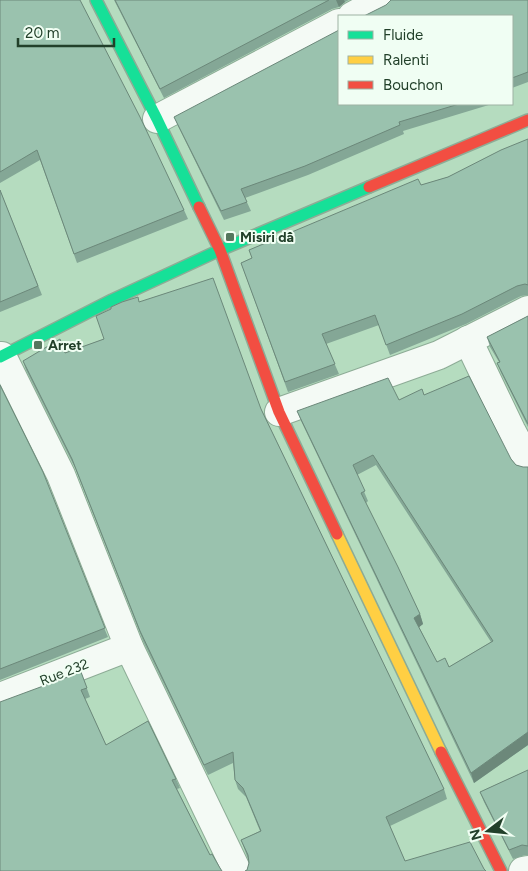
<svg xmlns="http://www.w3.org/2000/svg" width="528" height="871" viewBox="0 0 528 871" font-family="Figtree,sans-serif">
<style>
.lines{fill:none;stroke-linecap:round;stroke-linejoin:round}
.street-casing{stroke:#8dac96;stroke-width:30}
.fast-casing{stroke:#8dac96;stroke-width:14}
.slow-casing{stroke:#8dac96;stroke-width:14}
.jam-casing{stroke:#8dac96;stroke-width:14}
.street{stroke:#f4faf5;stroke-width:28}
.fast{stroke:#16e098;stroke-width:11}
.slow{stroke:#ffcf43;stroke-width:11}
.jam{stroke:#f24e42;stroke-width:11}
.wall{fill:#84a796;fill-rule:evenodd}
.shaded-wall{fill:#6c887a}
.building{fill:#9ac2ae;stroke:#6c887a;fill-rule:evenodd}
.poi-dot{fill:#55775e;stroke:#f0fef3;stroke-width:2}
.labels{text-anchor:middle;stroke-width:4;stroke-linejoin:round;paint-order:stroke}
.poi-label{font-size:14px;font-weight:bold;fill:#22402a;stroke:#f0fef3;text-anchor:start}
.street-label{font-size:14px;fill:#22402a;stroke:#f0fef3}
</style>
<rect width="100%" height="100%" fill="#b5dcbf"/>
<g class="lines">
<defs>
<g id="street">
<polyline points="352,16 382,0"/>
<polyline points="157,119 339,23"/>
<polyline points="468,340 511,430 528,462"/>
<polyline points="2,356 61,475 129,647 237,871"/>
<polyline points="279,412 439,355 528,310"/>
<polyline points="0,697 129,647"/>
<polyline points="523,871 528,870"/>
</g>
<g id="fast">
<polyline points="96,0 157,119 199,207"/>
<polyline points="0,357 112,300 220,250 369,187"/>
</g>
<polyline id="slow" points="337,534 441,752"/>
<g id="jam">
<polyline points="369,187 528,120"/>
<polyline points="199,207 220,250 279,412 337,534"/>
<polyline points="441,752 501,871"/>
</g>
</defs>
<!-- street casing -->
<use href="#street" class="street-casing"/>
<!-- fast casing -->
<use href="#fast" class="fast-casing"/>
<!-- slow casing -->
<use href="#slow" class="slow-casing"/>
<!-- jam casing -->
<use href="#jam" class="jam-casing"/>
<!-- street -->
<use href="#street" class="street"/>
<!-- fast -->
<use href="#fast" class="fast"/>
<!-- slow -->
<use href="#slow" class="slow"/>
<!-- jam -->
<use href="#jam" class="jam"/>
</g>
<!-- wall -->
<g class="wall">
<polygon points="0,0 81,2 184,210 188,219 77,263 40,160 0,183"/>
<polygon points="114,0 349,0 345,2 339,7 332,9 164,98"/>
<polygon points="528,0 528,82 512,88 512,16 386,5"/>
<polygon points="339,104 492,104 403,131 404,134 308,175 245,198 251,211 224,220 178,126 174,117"/>
<polygon points="528,139 528,295 521,296 466,324 390,355 379,325 326,344 339,374 288,392 241,263 252,258 249,250 421,185 448,177"/>
<polygon points="0,190 42,295 0,312"/>
<polygon points="139,302 261,409 444,789 447,799 390,826 405,861 484,869 247,870 249,863 248,859 241,840 260,831 246,797 238,789 235,780 233,763 208,775 143,641 75,468 26,370 23,361 65,353 104,339"/>
<polygon points="528,316 528,427 501,373 497,363 499,362 490,347 487,337"/>
<polygon points="0,385 108,637 0,680"/>
<path d="M424,395L511,459L516,465L523,467H528V745L474,783L301,421L297,411L399,400ZM376,465L491,642L449,667L437,662L419,627L423,624L420,614L366,503L368,501L357,475Z"/>
<polygon points="81,672 90,697 85,699 106,745 176,779 180,788 177,789 210,855 220,868 2,702"/>
<polygon points="528,770 528,855 525,855 513,859 484,802 480,792"/>
</g>
<!-- shaded-wall -->
<g class="shaded-wall">
<polygon points="336,0 344,0 345,2 339,7"/>
<polygon points="420,614 423,624 418,628 414,618"/>
<polygon points="528,732 528,745 474,783 471,773"/>
</g>
<!-- building -->
<g class="building">
<polygon points="0,0 80,0 140,117 184,210 74,254 37,150 0,172"/>
<polygon points="115,0 329,0 160,89"/>
<polygon points="391,0 528,0 528,72 512,78 512,16 364,16 386,5"/>
<polygon points="339,30 339,104 459,104 399,122 400,125 305,166 241,189 247,202 221,211 174,117"/>
<polygon points="528,139 528,285 525,284 517,286 462,314 386,345 375,315 322,334 335,364 285,382 241,263 252,258 249,250 418,179 421,185 448,177 501,150"/>
<polygon points="0,190 38,286 0,302"/>
<polygon points="213,278 261,409 444,789 386,817 405,861 470,842 484,869 486,871 245,871 247,870 249,863 248,855 241,840 261,831 243,788 235,780 233,752 204,765 140,631 72,459 23,361 60,339 65,353 104,339 96,316 111,309 111,307 122,302 138,297 139,302"/>
<polygon points="528,316 528,424 497,363 500,362 487,337"/>
<path d="M469,376L511,459L516,465L523,467H528V732L471,773L297,411L388,378L399,400L422,389L424,395ZM373,455L493,641L449,667L445,658L437,662L414,618L420,614L398,567L361,493L365,491L353,465Z"/>
<polygon points="0,385 43,472 105,628 0,669"/>
<polygon points="81,672 87,688 81,690 106,745 148,721 176,779 172,780 210,855 212,854 220,868 222,871 0,871 0,702"/>
<polygon points="528,770 528,846 522,845 509,850 480,792"/>
</g>
<!-- markers -->
<g class="poi-dot">
<rect x="225" y="232" width="10" height="10" rx="2.5"/>
<rect x="33" y="340" width="10" height="10" rx="2.5"/>
</g>
<g class="labels">
<!-- poi labels -->
<g class="poi-label">
<text x="240" y="242">Misiri dâ</text>
<text x="48" y="350">Arret</text>
</g>
<!-- street labels -->
<g class="street-label">
<text transform="translate(64 672) rotate(-21)" y="5">Rue 232</text>
</g>
</g>
<!-- legend -->
<rect x="338" y="15" width="175" height="90" fill="#f0fef3" stroke="#9eb2a3"/>
<rect x="348" y="31" width="25" height="8" fill="#16e098" stroke="#9eb2a3"/>
<text x="383" y="40" font-size="15" fill="#22402a">Fluide</text>
<rect x="348" y="56" width="25" height="8" fill="#ffcf43" stroke="#9eb2a3"/>
<text x="383" y="65" font-size="15" fill="#22402a">Ralenti</text>
<rect x="348" y="81" width="25" height="8" fill="#f24e42" stroke="#9eb2a3"/>
<text x="383" y="90" font-size="15" fill="#22402a">Bouchon</text>
<!-- north arrow -->
<g transform="translate(488 831) rotate(254)" stroke="#f0fef3" stroke-width="4" paint-order="stroke">
<path d="M0-4L9 19L0 12L-9 19Z" fill="#22402a"/>
<text y="-8" font-size="14" font-weight="bold" text-anchor="middle" fill="#22402a">N</text>
</g>
<!-- scale -->
<path d="M18 38v8h96v-8" fill="none" stroke="#22402a" stroke-width="2.5"/>
<text x="25" y="38" font-size="15" fill="#22402a" stroke="#f0fef3" stroke-width="4" paint-order="stroke">20 m</text>
</svg>
